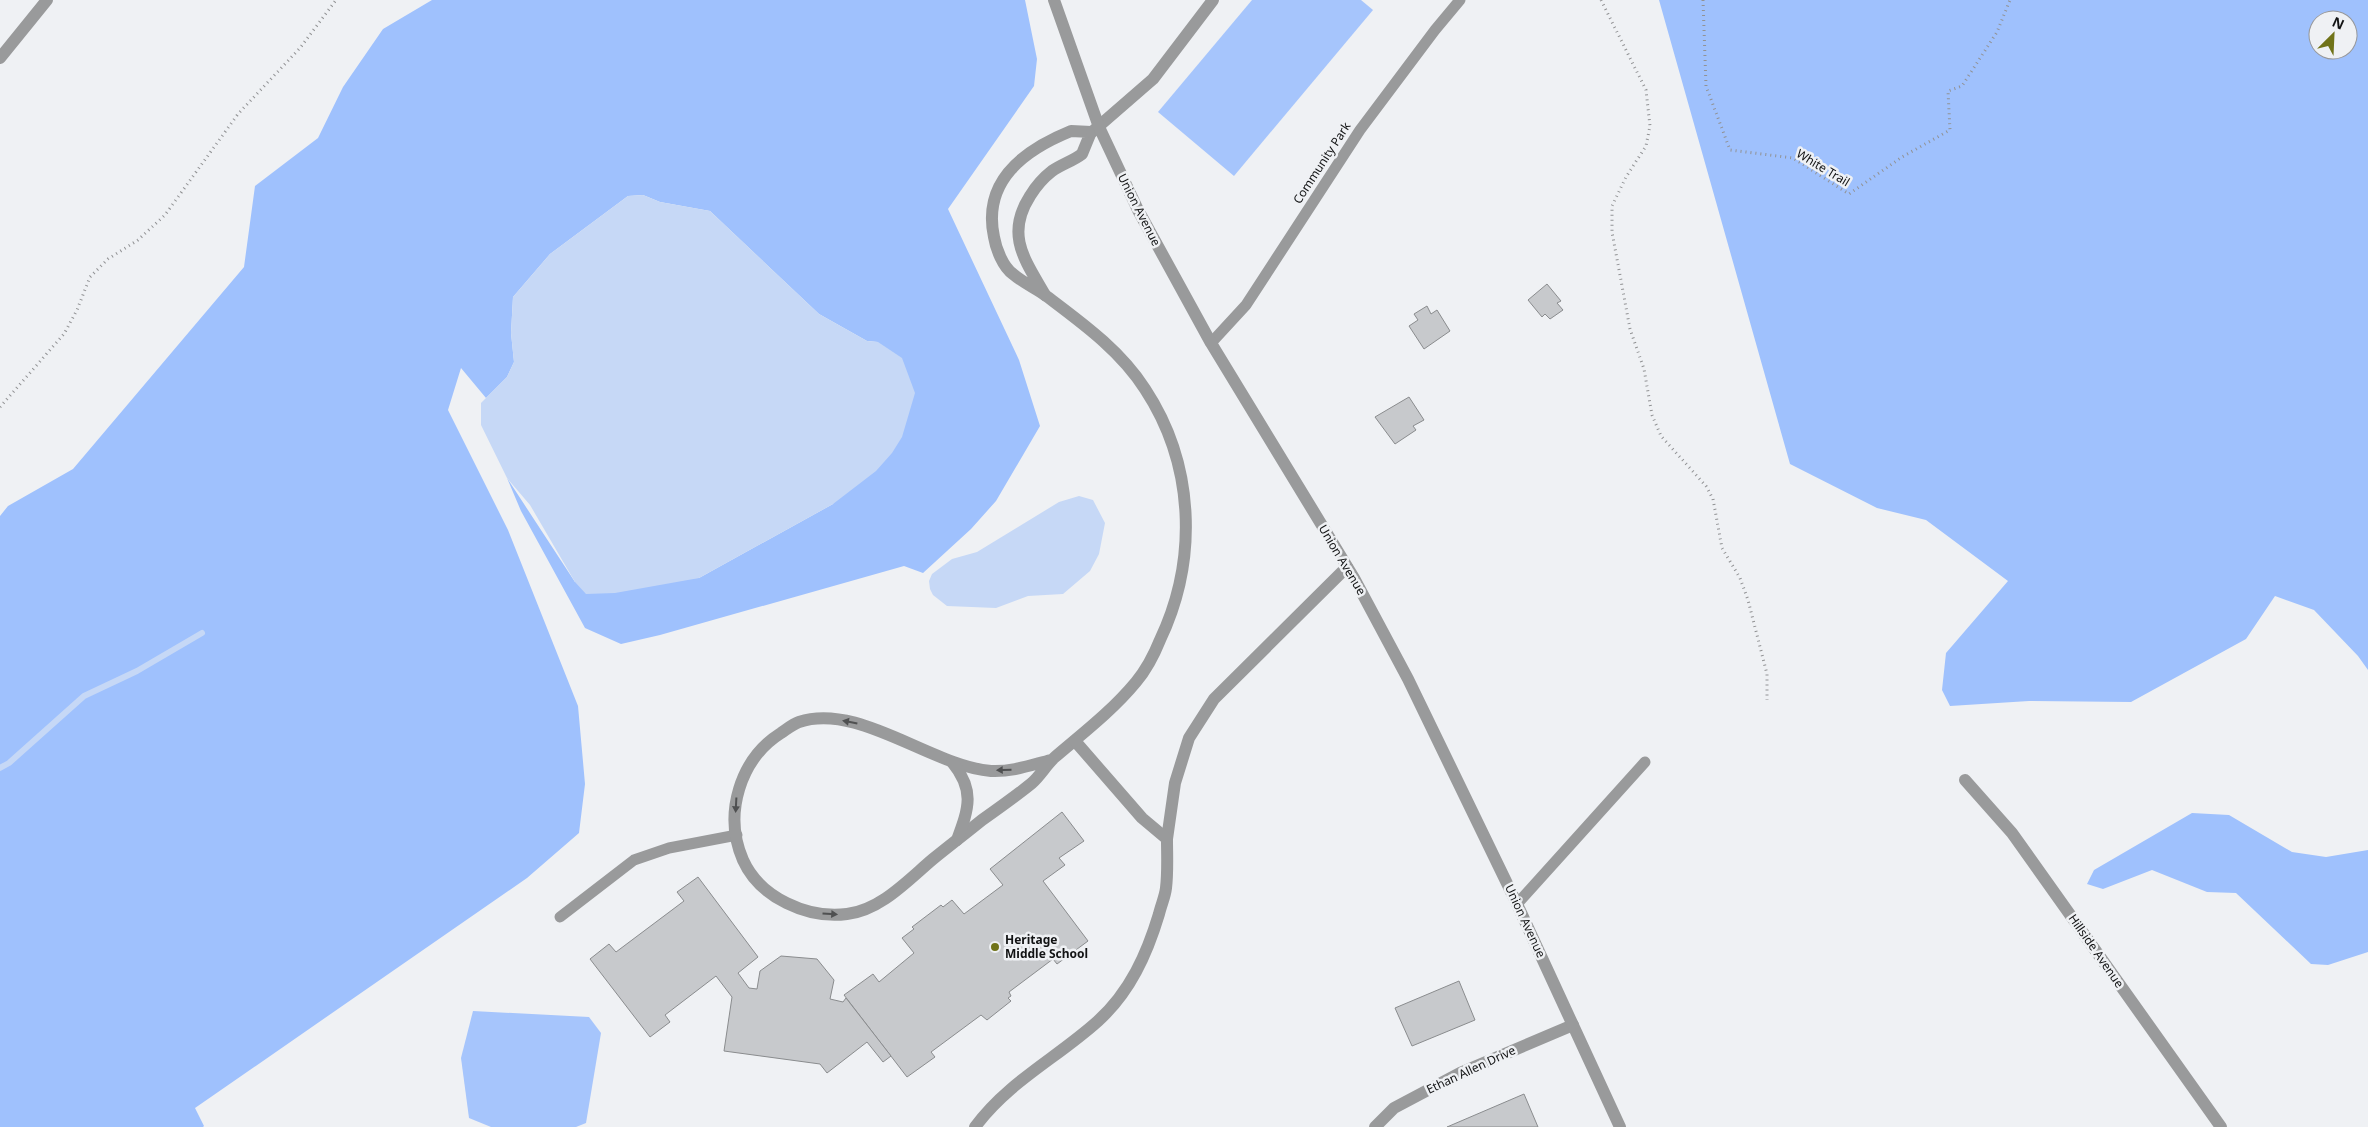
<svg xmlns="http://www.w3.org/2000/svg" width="2368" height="1127" viewBox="0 0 2368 1127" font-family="'Noto Sans',sans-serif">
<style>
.green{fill:#a6c5fc}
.forest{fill:#9fc1fd;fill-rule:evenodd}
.water{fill:#c6d8f6}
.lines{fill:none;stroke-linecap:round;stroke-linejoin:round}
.stream{stroke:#c6d8f6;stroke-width:6}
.building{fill:#c7c9cc;stroke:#8a8c8e}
.path{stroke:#919294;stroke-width:3;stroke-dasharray:1 4;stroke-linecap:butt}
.service{stroke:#999a9b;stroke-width:11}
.minor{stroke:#999a9b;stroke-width:12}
.tertiary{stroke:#999a9b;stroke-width:12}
.oneway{fill:#4f5051}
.poi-dot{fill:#707319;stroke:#eff1f4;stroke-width:2}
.labels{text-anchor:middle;stroke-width:5;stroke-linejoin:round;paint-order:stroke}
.street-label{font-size:12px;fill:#121314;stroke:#eff1f4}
.poi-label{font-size:12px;font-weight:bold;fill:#121314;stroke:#eff1f4;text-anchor:start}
</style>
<rect width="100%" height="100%" fill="#eff1f4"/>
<!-- green -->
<g class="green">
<polygon points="1252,0 1361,0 1373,10 1234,176 1158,112"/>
<polygon points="473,1011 589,1017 601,1033 586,1123 576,1127 491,1127 469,1118 461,1058"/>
</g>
<!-- forest -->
<g class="forest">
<polygon points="432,0 1025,0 1037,59 1034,86 948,209 1019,360 1040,426 996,501 971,529 923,573 904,566 660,635 621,644 585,628 521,511 507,478 575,582 699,578 833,504 878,342 867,341 819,314 710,211 660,202 643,195 628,196 550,254 513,297 511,333 514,362 507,377 486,398 461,368 448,410 508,530 578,706 585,784 579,833 527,878 195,1108 204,1126 203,1127 0,1127 0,516 8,506 73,469 244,267 255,186 318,138 343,87 383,29"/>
<path d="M1659,0H2368V670L2358,656L2314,610L2275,596L2246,639L2131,702L2029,701L1950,706L1942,690L1946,653L2008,581L1926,520L1877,508L1790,464ZM2318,20H2348V50H2318Z"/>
<polygon points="2192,813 2229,815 2292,852 2326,857 2368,850 2368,952 2328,965 2311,964 2236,893 2207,892 2152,870 2103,889 2087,884 2094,870"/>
</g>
<!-- water -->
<g class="water">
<polygon points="643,195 660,202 710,211 819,314 867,341 878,342 902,358 915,393 902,437 892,453 876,471 833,504 699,578 615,593 586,594 575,582 530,505 507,478 481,425 481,403 507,377 514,362 511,333 513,297 550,254 628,196"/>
<polygon points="1079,496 1093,500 1105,523 1099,554 1090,571 1063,594 1028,596 996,608 947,606 933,595 930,589 929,581 932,574 952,559 977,552 1059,502"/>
</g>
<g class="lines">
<!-- stream -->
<polyline class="stream" points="0,768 9,763 84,696 137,671 202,633"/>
</g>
<!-- building -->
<g class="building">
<polygon points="1547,284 1561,301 1557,303 1563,310 1550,319 1545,314 1542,317 1528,300"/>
<polygon points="1427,306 1431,314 1437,310 1450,331 1424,349 1409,326 1418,320 1414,314"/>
<polygon points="1409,397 1424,420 1413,426 1416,430 1395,444 1375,417"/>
<polygon points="1062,812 1084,841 1059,858 1065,865 1043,881 1088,941 1057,964 1053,959 1009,992 1011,996 1008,998 1011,1001 987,1020 981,1015 931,1052 935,1057 907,1077 844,995 873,974 879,982 914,953 902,938 914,929 912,927 941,905 943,907 952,900 964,914 1003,885 990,869"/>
<polygon points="698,877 758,957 738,973 749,988 757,989 760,971 781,956 817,959 834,980 830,999 843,1002 846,998 891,1056 883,1062 867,1042 827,1073 820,1064 724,1051 732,997 716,976 665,1015 670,1022 650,1037 590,959 609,944 616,952 684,901 677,892"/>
<polygon points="1459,981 1475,1020 1412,1046 1395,1008"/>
<polygon points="1524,1094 1538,1127 1447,1127"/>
</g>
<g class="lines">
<!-- path -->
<g class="path">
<polyline points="1601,0 1646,90 1650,126 1646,146 1626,177 1612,206 1612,232 1630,329 1644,369 1652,415 1661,436 1706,486 1713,499 1722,548 1740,578 1748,600 1767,674 1767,700"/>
<polyline points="1703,0 1706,86 1730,150 1793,158 1849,194 1902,157 1950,130 1948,91 1962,86 1997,32 2010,0"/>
<polyline points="0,407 64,334 77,310 90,277 108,259 138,240 165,215 238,114 300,48 336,0"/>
</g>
<!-- service -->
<g class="service">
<polyline points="1211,343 1246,305 1360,130 1435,30 1460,0"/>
<polyline points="1517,904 1645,762"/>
<polyline points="560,917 634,860 669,848 737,835"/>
</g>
<!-- minor -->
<g class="minor">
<polyline points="0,58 47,0"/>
<path d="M1071,131L1091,132L1082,154C1073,161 1062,164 1052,171C1043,178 1036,186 1030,196C1005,235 1025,260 1045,295C1035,288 1022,282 1013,274C1003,267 996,249 994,237C982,181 1024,150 1071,131Z"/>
<polyline points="1092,132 1153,79 1213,0"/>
<path d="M1045,295C1082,323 1120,350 1145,389C1195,465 1198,560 1160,640C1154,655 1146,670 1136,682C1112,711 1083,733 1055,757C1046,765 1041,775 1032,783C1016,796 999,808 982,820C966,833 949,846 933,859C908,880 881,910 847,914C808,919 760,898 743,860C723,814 740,759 781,733C787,729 793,724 799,722C858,702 931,766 991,771C1012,772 1031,765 1051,760"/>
<path d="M952,762C975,790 969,808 957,840"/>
<polyline points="1965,780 2012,833 2221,1127"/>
<polyline points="1167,839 1175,783 1189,738 1214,699 1347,567"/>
<path d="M975,1127C1008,1082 1057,1058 1098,1021C1130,992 1147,954 1159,914C1161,905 1165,897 1166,888C1168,872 1167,855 1167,839L1142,818L1075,741"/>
<polyline points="1375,1127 1394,1108 1460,1073 1573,1025"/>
</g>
<!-- tertiary -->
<polyline class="tertiary" points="1054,0 1099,127 1138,210 1211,343 1354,578 1408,679 1517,904 1620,1127"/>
</g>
<!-- one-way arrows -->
<defs><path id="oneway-solid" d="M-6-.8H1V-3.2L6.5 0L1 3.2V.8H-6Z" transform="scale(1.25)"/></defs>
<g class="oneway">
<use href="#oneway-solid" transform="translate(850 722) rotate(-169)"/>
<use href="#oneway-solid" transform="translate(1004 770) rotate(178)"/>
<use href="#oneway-solid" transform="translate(736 805) rotate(93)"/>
<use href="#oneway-solid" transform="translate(830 914) rotate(4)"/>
</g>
<!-- markers -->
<circle class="poi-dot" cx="995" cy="947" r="5"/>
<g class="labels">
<!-- street labels -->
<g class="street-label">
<text transform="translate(1322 163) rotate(-57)" y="4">Community Park</text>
<text transform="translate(1823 168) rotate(31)" y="4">White Trail</text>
<text transform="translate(1139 210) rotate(63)" y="4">Union Avenue</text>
<text transform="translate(1342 560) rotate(59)" y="4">Union Avenue</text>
<text transform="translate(1525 921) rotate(65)" y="4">Union Avenue</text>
<text transform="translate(2096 951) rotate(55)" y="4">Hillside Avenue</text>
<text transform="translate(1471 1070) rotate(-25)" y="4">Ethan Allen Drive</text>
</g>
<!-- poi labels -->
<g class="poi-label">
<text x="1005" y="944">Heritage<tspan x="1005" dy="14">Middle School</tspan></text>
</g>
</g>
<!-- north arrow -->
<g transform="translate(2333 35) rotate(24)"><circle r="24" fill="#eff1f4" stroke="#97989a"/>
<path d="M0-4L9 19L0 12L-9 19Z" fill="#707319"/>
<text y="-8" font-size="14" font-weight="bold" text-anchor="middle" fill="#121314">N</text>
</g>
</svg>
